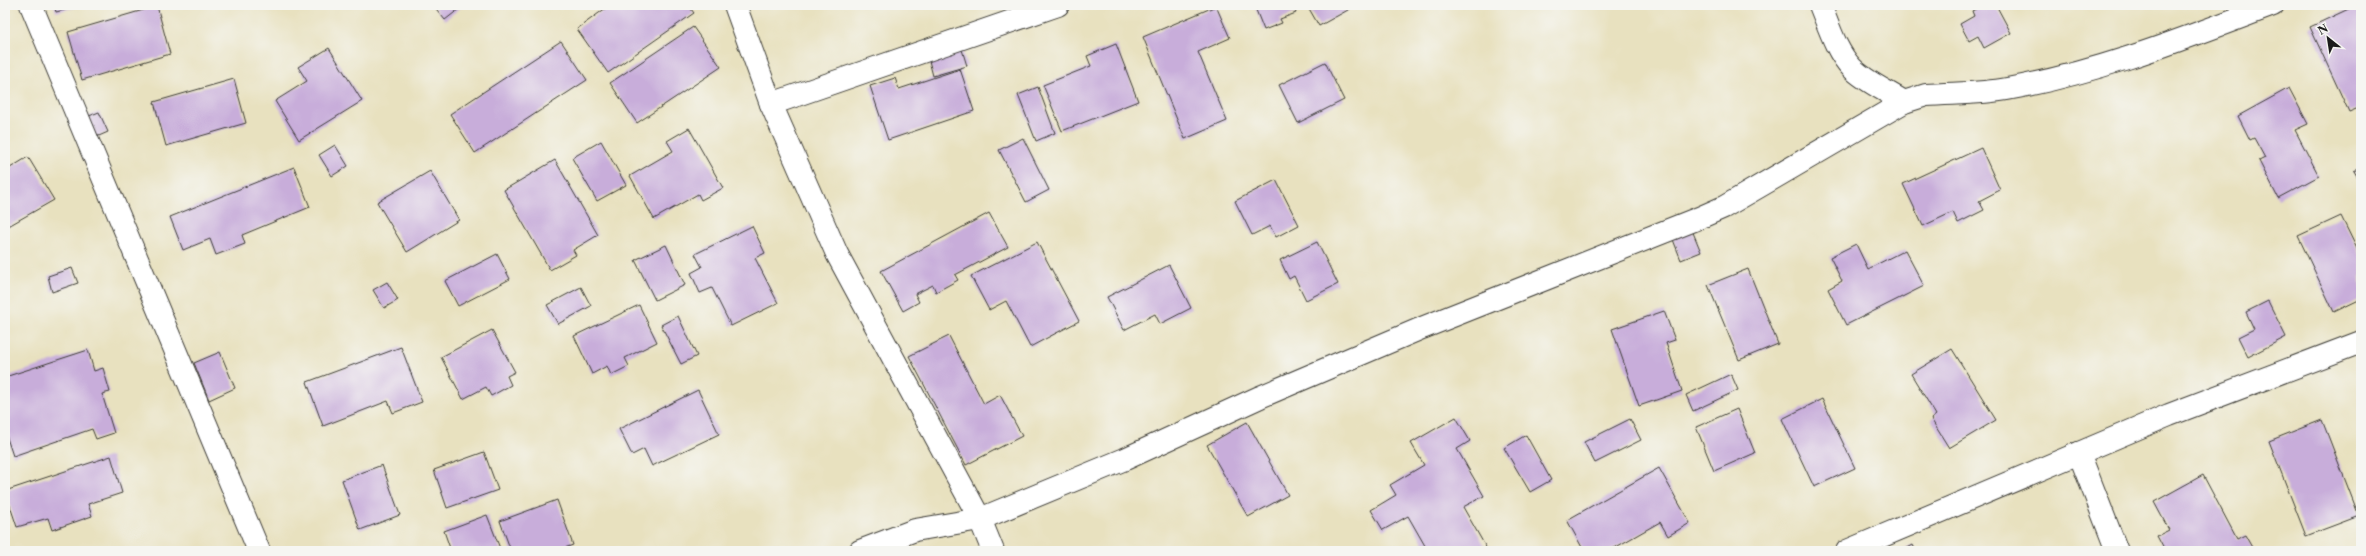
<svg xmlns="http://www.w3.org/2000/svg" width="2366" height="556" viewBox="0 0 2366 556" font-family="'Libre Caslon Text',serif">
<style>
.building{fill:#c8adda}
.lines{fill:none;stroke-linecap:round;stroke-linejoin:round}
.street-casing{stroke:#3b3a34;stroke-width:24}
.street{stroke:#fff;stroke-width:22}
</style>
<rect width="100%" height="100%" fill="#f6f6f2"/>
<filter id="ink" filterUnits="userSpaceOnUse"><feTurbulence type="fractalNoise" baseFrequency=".025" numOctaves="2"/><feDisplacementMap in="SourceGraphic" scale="8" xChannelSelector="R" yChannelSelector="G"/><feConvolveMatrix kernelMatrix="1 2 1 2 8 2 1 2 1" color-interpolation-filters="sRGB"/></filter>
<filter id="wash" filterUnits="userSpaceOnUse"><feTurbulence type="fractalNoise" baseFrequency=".012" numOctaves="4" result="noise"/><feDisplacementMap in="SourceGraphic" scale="16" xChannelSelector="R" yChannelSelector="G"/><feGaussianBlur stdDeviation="0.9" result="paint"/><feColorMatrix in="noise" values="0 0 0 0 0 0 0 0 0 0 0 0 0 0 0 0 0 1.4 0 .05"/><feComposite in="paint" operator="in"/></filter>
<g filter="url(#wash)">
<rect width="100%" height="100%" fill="#e8e1bf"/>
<g id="blocks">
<!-- building -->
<g class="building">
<polygon points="54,5 81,5 81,6 56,12"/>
<polygon points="433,5 464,5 445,20"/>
<polygon points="610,5 688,5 694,13 608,73 577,29"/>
<polygon points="1254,5 1293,5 1296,13 1280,19 1282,23 1264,30"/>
<polygon points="1307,5 1357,5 1319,26"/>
<polygon points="1983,5 1996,5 2011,33 1984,48 1978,36 1969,41 1960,24 1974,16 1972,11"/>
<polygon points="2357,5 2361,5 2361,107 2349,112 2310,27"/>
<polygon points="157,6 170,54 82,80 68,32"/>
<polygon points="1216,6 1230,38 1198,52 1227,121 1185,139 1143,37"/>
<polygon points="693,27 721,67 637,123 610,83"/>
<polygon points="561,41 587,80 475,153 450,114"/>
<polygon points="960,43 967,66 933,76 927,53"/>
<polygon points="1116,44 1138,101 1062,131 1043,85 1091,66 1087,56"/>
<polygon points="329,48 362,101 299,140 275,101 307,81 298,67"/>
<polygon points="1325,62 1344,100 1298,123 1279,85"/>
<polygon points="960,69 974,111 888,140 870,86 895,78 899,89"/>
<polygon points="234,79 246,123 166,146 154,102"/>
<polygon points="1038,87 1055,133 1036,141 1018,95"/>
<polygon points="2289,88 2308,124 2295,130 2319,176 2278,198 2259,161 2265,158 2254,138 2250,140 2238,116"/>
<polygon points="99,112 108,132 92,139 84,118"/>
<polygon points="689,128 723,188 701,200 698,194 654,219 630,176 673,151 667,141"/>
<polygon points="1023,138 1049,190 1026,202 999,150"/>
<polygon points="601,141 626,185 597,201 572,158"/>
<polygon points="335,145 348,166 332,176 319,155"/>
<polygon points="1981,148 2000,190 1979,201 1984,210 1958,223 1953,212 1923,226 1903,184"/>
<polygon points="28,157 54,200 5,228 5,171"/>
<polygon points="555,160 598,235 573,250 576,255 550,270 504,190"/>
<polygon points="294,167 310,207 242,235 245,244 216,255 210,239 183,250 170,217"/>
<polygon points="2361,167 2361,183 2354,171"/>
<polygon points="430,171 459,220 407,252 377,202"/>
<polygon points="1276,180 1299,225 1276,237 1270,226 1252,235 1235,201"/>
<polygon points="989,213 1008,247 955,275 958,280 936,292 933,285 915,294 919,302 903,311 881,271"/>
<polygon points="2341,216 2361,257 2361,299 2334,312 2298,236"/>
<polygon points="752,226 765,253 755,258 778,303 731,326 712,288 700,293 691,273 702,267 695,254"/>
<polygon points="1692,230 1701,252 1681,260 1672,237"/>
<polygon points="1037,242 1079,321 1030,347 1006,301 989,310 971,276"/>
<polygon points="1317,242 1338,284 1306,300 1294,276 1289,279 1280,260"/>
<polygon points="1856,244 1868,269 1905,250 1924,286 1846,325 1828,289 1842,281 1830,257"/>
<polygon points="666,245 685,285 655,300 635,260"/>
<polygon points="497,254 510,279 458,306 445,281"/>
<polygon points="1169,265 1191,308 1160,324 1155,314 1124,330 1107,297"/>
<polygon points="72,268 78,283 52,292 48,276"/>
<polygon points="1748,269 1778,344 1739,360 1708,285"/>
<polygon points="387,282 398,300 384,308 373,290"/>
<polygon points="581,287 591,306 558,324 547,305"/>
<polygon points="2268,301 2286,337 2248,357 2238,337 2254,329 2246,312"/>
<polygon points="639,305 657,342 625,358 629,366 611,375 607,366 592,374 574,336"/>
<polygon points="1664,311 1675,340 1666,343 1682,391 1639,406 1612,329"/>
<polygon points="678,316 697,356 681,364 661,325"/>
<polygon points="492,330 515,372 507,376 511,385 491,396 486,387 463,399 441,357"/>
<polygon points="949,336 984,404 1000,395 1022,436 966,465 909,356"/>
<polygon points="401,347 422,402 393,413 388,401 323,426 307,382"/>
<polygon points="1952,349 1996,420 1949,448 1931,419 1936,415 1911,374"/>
<polygon points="88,350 94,371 103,368 110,392 102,394 114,433 96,439 92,429 13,456 5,432 5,377"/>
<polygon points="220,352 235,388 209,400 194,363"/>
<polygon points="1731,374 1738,390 1693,411 1686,395"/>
<polygon points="698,390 719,434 652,466 644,449 632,455 619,429"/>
<polygon points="1822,399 1855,468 1814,487 1782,419"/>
<polygon points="1737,409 1755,453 1714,471 1696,427"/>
<polygon points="1456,417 1470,441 1457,449 1484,496 1463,507 1488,551 1428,551 1408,516 1383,530 1371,510 1396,495 1390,485 1424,465 1411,443"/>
<polygon points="1630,419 1641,440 1595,463 1584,442"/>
<polygon points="2322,420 2359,516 2306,536 2269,441"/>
<polygon points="1247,422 1288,495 1248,517 1207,445"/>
<polygon points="1526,435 1551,480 1530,492 1504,448"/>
<polygon points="484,452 498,490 447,508 434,470"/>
<polygon points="111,456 122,493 88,504 92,516 52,530 48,518 17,527 5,491"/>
<polygon points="382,465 400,515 360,530 342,480"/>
<polygon points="1659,468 1690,523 1668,536 1660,522 1609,551 1584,551 1567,520"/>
<polygon points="2203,475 2237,539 2245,535 2254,551 2165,551 2157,536 2169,530 2154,502"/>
<polygon points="557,500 573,545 556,551 511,551 500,521"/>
<polygon points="487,515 501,551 451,551 444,531"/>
<polygon points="1913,545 1916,551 1902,551"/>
</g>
</g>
</g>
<g filter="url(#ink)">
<use href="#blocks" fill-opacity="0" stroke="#3b3a34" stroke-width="1"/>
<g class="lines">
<defs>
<g id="street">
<polyline points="31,5 259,551"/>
<polyline points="735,5 771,104 837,254 980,519 993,551"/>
<path d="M1820,5C1829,27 1836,51 1852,68C1866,82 1887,91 1904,102"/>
<polyline points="771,104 1058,5"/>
<polyline points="2079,453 2117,551"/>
<path d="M860,551L915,530L980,519L1125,459L1260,397L1422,328L1699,218L1724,207L1904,102L1926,95C1952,93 1981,94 2007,89C2101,72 2185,38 2273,5"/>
<polyline points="1847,551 2169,415 2361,342"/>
</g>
</defs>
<!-- street casing -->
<use href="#street" class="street-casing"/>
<!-- street -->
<use href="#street" class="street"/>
</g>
</g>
<!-- margin -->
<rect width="2366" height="556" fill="none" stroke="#f6f6f2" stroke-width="20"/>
<!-- north arrow -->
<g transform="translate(2328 38) rotate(330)" stroke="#f6f6f2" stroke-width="3" paint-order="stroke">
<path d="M0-3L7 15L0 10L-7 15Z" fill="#1c1c1c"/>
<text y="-6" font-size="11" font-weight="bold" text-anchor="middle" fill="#1c1c1c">N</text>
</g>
</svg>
